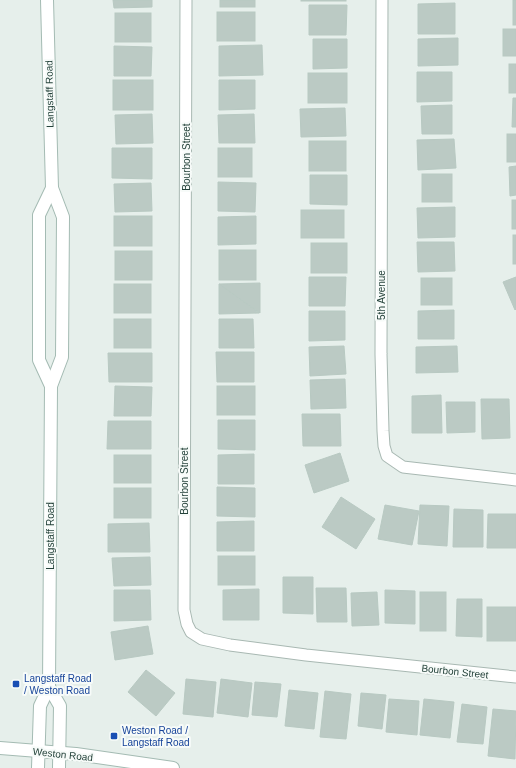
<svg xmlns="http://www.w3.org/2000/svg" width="516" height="768" viewBox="0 0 516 768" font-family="Helvetica,sans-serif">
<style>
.building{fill:#bbcac4;stroke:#b8c9c2}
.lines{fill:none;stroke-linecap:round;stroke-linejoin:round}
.minor-casing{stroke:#a8b8b2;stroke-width:13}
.secondary-casing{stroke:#a4bbb3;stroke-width:14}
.minor{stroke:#fff;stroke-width:11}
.secondary{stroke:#fff;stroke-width:12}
.transit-dot{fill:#1a4fb4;stroke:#f7fbf9;stroke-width:1.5}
.labels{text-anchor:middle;stroke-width:4;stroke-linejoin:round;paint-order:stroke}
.street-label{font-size:10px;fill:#24423a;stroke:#f7fbf9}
.transit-label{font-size:10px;fill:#164399;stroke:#f7fbf9;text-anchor:start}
</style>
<rect width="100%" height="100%" fill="#e6efeb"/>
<!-- building -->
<g class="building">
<polygon points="113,0 152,0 152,7 114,8"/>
<rect x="220" y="0" width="35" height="7"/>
<rect x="301" y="0" width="45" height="1"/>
<rect x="513" y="0" width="3" height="25"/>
<polygon points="455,3 455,34 418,34 418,4"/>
<polygon points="309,5 347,5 346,35 309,35"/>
<rect x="217" y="12" width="38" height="29"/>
<rect x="115" y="13" width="36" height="29"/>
<rect x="503" y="29" width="13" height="27"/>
<polygon points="458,38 458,65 418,66 418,39"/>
<polygon points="313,39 347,39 347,68 313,69"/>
<polygon points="262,45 263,75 219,76 219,46"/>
<polygon points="114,46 152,47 151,76 114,76"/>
<rect x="509" y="64" width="7" height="29"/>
<polygon points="417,72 452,72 452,101 417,102"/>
<rect x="308" y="73" width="39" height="30"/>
<rect x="113" y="80" width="40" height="30"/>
<polygon points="219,80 255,80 255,109 219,110"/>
<polygon points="513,98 516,98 516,127 512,127"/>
<polygon points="452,105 452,134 422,134 421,106"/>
<polygon points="345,108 346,136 301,137 300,109"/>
<polygon points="152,114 153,143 116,144 115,115"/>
<polygon points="254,114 255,143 219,143 218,115"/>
<rect x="507" y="134" width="9" height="28"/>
<polygon points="454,139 456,168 418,170 417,140"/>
<rect x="309" y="141" width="37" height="30"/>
<polygon points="112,148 152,148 152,179 112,178"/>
<rect x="218" y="148" width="34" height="29"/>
<polygon points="516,166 516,195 510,196 509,167"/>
<rect x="422" y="174" width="30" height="28"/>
<polygon points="310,175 347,175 347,205 310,204"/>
<polygon points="218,182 256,183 255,212 218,211"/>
<polygon points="151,183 152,211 115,212 114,184"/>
<rect x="512" y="200" width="4" height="29"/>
<polygon points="455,207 455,237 418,238 417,208"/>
<rect x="301" y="210" width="43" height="28"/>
<rect x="114" y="216" width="38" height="30"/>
<polygon points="256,216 256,244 218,245 218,217"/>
<rect x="513" y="235" width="3" height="29"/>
<polygon points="417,242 454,242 455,271 418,272"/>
<rect x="311" y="243" width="36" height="30"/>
<rect x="219" y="250" width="37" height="30"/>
<rect x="115" y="251" width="37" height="29"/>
<polygon points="309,277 346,277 345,306 309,306"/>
<polygon points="516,277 516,309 515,310 503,282"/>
<rect x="421" y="278" width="31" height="27"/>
<polygon points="260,283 260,313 219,284"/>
<rect x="114" y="284" width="37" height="29"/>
<polygon points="219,284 259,313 219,314"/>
<polygon points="454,310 454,339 418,339 418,311"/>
<polygon points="309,311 345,311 345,340 309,341"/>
<rect x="114" y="319" width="37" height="29"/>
<polygon points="219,319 253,319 254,348 219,348"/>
<polygon points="344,346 346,374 310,376 309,347"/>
<polygon points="457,346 458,372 416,373 416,347"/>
<polygon points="216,352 254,352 254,382 217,382"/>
<polygon points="108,353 152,353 152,382 109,382"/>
<polygon points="345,379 346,408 311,409 310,380"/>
<polygon points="115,386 152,387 151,416 114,416"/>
<rect x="217" y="386" width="38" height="29"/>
<polygon points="441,395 442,433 412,433 412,396"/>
<polygon points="481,399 509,399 510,438 482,439"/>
<polygon points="446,402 475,402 475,432 447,433"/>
<polygon points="302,414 340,414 341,446 303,446"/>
<polygon points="218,420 255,420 255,450 218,449"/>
<polygon points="108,421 151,421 151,449 107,449"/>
<polygon points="340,453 349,481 314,493 305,465"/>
<polygon points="254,454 254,484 218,484 218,455"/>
<rect x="114" y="455" width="37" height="28"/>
<polygon points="217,487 255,488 255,517 217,516"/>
<rect x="114" y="488" width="37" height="30"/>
<polygon points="341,497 375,519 356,549 322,527"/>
<polygon points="385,505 419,511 412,545 378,539"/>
<polygon points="420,505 449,506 447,546 418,544"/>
<polygon points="454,509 483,510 483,547 453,547"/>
<polygon points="488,514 516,514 516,548 487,548"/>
<polygon points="254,521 254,551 217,551 217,522"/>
<polygon points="149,523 150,552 108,552 108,524"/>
<rect x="218" y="556" width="37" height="29"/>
<polygon points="150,557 151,585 114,586 112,558"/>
<polygon points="283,577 313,577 313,614 283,613"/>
<polygon points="316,588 346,588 347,622 317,622"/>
<polygon points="259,589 259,620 223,620 223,590"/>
<polygon points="114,590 150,590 151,620 114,621"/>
<polygon points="385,590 415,591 415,624 385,623"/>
<polygon points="377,592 379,625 352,626 351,593"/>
<rect x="420" y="592" width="26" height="39"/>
<polygon points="457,599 482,599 482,637 456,636"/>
<rect x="487" y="607" width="29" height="34"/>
<polygon points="148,626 153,654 115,660 111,632"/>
<polygon points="146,670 175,693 156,716 128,692"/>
<polygon points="186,679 216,682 213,717 183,714"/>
<polygon points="221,679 252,683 248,717 217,713"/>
<polygon points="255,682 281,684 277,717 252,715"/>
<polygon points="289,690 318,693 314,729 285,726"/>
<polygon points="325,691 351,694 346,739 320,737"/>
<polygon points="361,693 386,695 382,729 358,726"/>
<polygon points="389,699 419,701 417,735 386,732"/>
<polygon points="424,699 454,702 450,738 420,735"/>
<polygon points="462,704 487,707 483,744 457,742"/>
<polygon points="493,709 516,711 515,759 488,756"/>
</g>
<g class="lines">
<defs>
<g id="minor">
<polyline points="186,0 184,610 187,624 191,632 202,639 230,645 306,655 516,677"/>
<polyline points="382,0 381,354 383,431 384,446 387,456 403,467 516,480"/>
</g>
<g id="secondary">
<polyline points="51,386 39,360 39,215 52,188"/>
<polyline points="49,687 60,706 59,768"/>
<polyline points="0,748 76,754 173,768"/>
<polyline points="38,768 40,706 49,687 51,386 62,357 63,217 52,188 47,0"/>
</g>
</defs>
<!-- minor casing -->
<use href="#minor" class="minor-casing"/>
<!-- secondary casing -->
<use href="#secondary" class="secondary-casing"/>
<!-- minor -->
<use href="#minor" class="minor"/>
<!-- secondary -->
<use href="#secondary" class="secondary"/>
</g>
<!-- markers -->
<g class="transit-dot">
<rect x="12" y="680" width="8" height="8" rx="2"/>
<rect x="110" y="732" width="8" height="8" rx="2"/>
</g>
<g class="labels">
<!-- street labels -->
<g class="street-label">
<text transform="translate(49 94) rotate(-91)" y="4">Langstaff Road</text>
<text transform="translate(186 157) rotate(-90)" y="4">Bourbon Street</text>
<text transform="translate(381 295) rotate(-90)" y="4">5th Avenue</text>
<text transform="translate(184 481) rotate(-90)" y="4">Bourbon Street</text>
<text transform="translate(50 536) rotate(-90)" y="4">Langstaff Road</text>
<text transform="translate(455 671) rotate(6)" y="4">Bourbon Street</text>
<text transform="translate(63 754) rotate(6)" y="4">Weston Road</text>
</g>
<!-- transit labels -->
<g class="transit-label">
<text x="24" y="682">Langstaff Road<tspan x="24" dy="12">/ Weston Road</tspan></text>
<text x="122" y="734">Weston Road /<tspan x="122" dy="12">Langstaff Road</tspan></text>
</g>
</g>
</svg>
